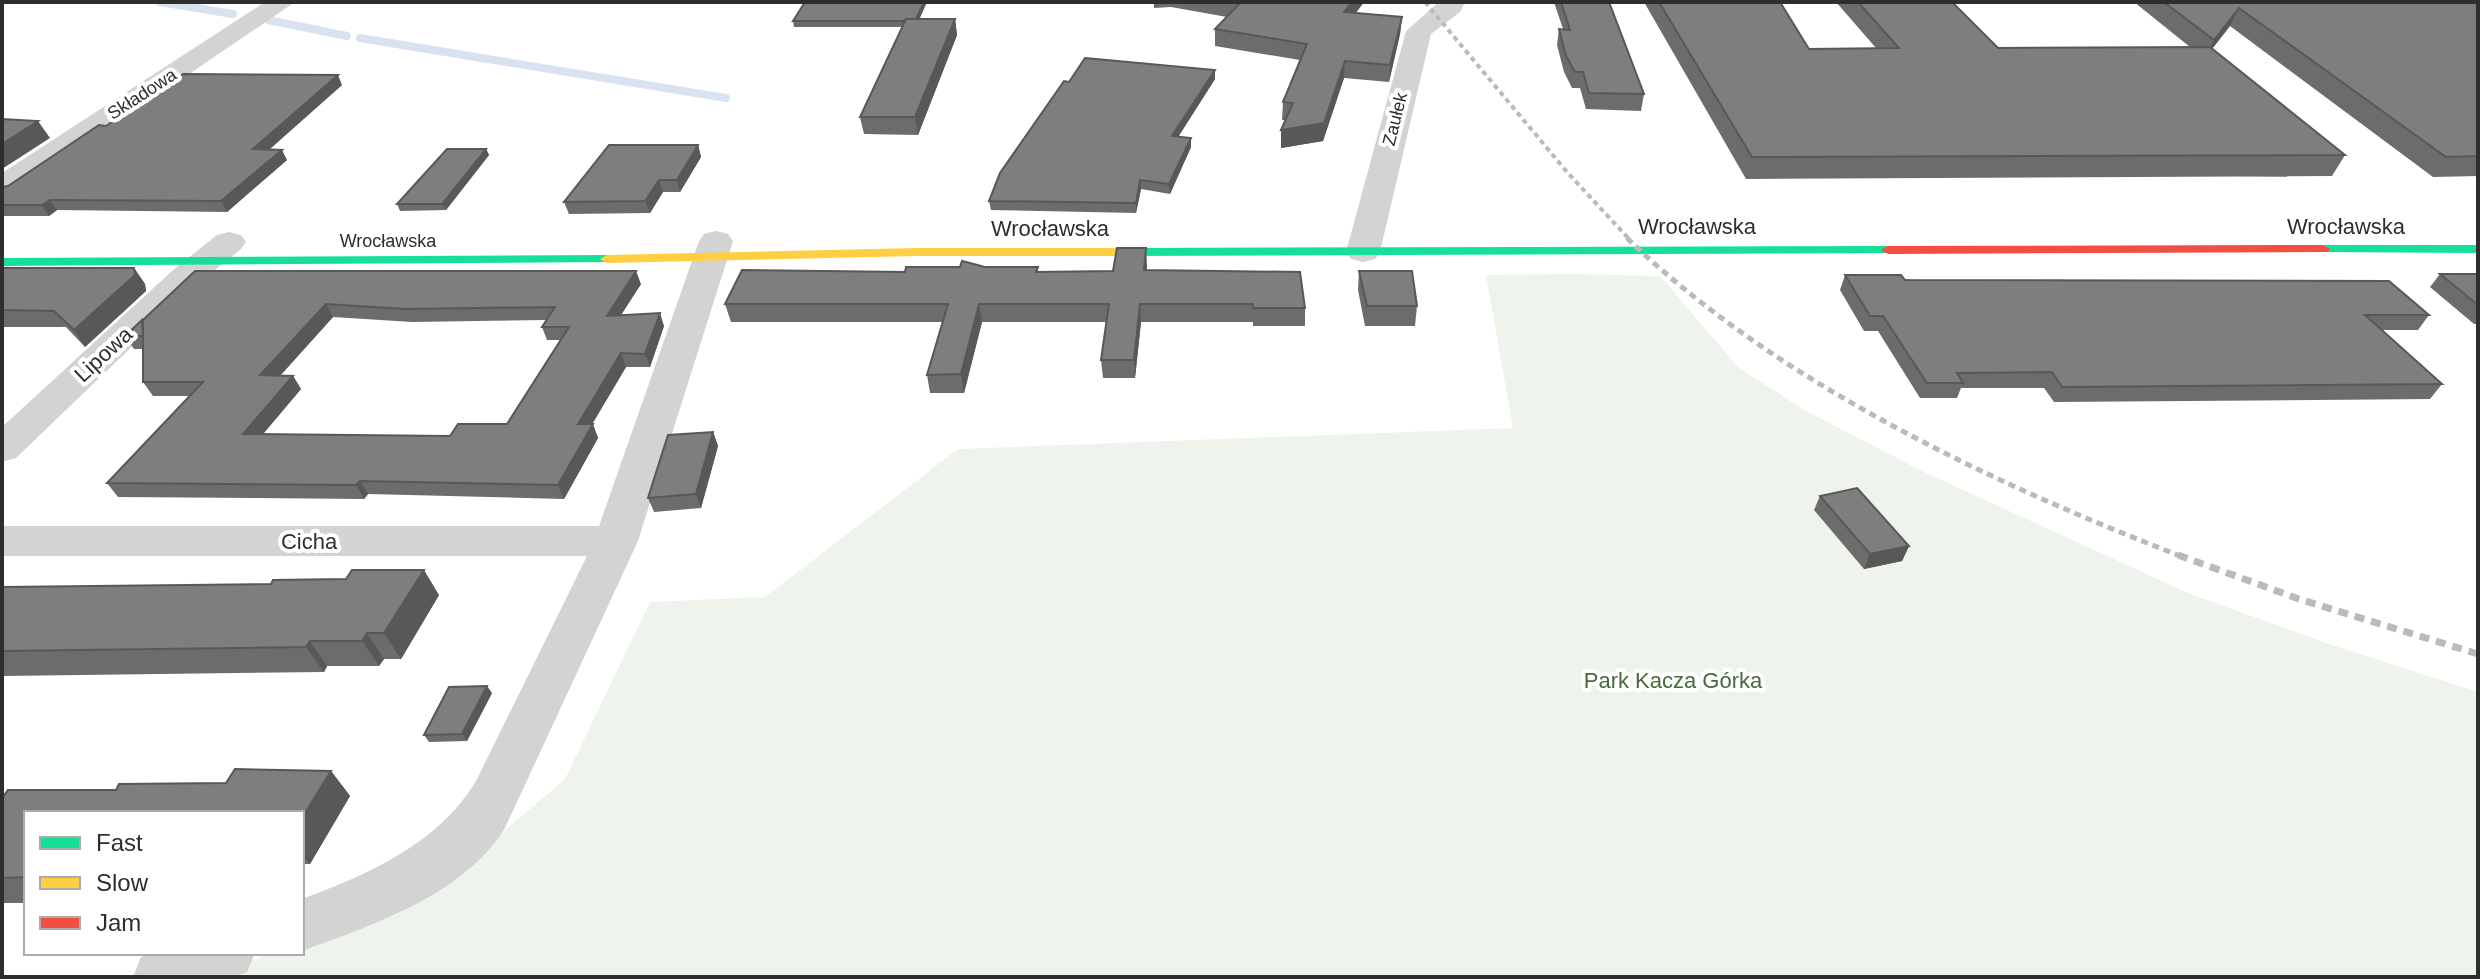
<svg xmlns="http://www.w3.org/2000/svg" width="2480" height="979" viewBox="0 0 2480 979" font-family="Helvetica,sans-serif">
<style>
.green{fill:#eef4eb}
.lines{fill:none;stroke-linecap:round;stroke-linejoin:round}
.stream{stroke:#d8e2f1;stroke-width:8}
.street{fill:#d3d3d3;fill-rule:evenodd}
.fast{fill:#16e098;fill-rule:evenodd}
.slow{fill:#ffcf43;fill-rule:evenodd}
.jam{fill:#f24e42;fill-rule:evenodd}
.rail-far2{stroke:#bababa;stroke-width:4;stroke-dasharray:5 4;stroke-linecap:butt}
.rail-far1{stroke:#bababa;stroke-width:5;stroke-dasharray:7 5;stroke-linecap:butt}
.rail{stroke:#bababa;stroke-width:7;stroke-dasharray:10 7;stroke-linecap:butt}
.wall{fill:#6c6c6c;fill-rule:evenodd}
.shaded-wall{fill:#585858}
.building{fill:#7e7e7e;stroke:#585858;stroke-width:2;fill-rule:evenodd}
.labels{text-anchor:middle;stroke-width:8;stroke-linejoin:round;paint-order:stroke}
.far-street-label{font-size:18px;fill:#2e2e2e;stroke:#fff}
.street-label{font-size:22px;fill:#2e2e2e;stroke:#fff}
.park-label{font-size:22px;fill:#48693b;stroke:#fff}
</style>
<rect width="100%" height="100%" fill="#fff"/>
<!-- green -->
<polygon class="green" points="1571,274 1660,276 1738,367 1806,411 1924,472 2188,593 2329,644 2478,692 2478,977 210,977 271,953 302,953 302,941 438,887 565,779 650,602 765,597 958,449 1513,428 1486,275"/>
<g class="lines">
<!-- stream -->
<g class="stream">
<polyline points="160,2 233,14"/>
<polyline points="268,20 347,36"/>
<polyline points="360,38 726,98"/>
</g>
<!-- street -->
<g class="street">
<polygon points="265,2 295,2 13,194 2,196 2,173"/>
<polygon points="1439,2 1465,2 1460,12 1431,34 1380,252 1375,259 1363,262 1351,259 1346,252 1406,31"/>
<path d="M716,231L728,234L733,241L638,541L505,828C464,895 372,925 302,951V899C369,874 438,844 476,781L587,556H2V526H599L699,241L704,234Z"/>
<polygon points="229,232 241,235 246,242 241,249 196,285 16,458 2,462 2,427 172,271 217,235"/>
<polygon points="153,953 255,953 247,972 234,977 133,977 141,957"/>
</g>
<!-- fast -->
<g class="fast">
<polygon points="2323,245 2478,245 2478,253 2318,252 2316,249"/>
<polygon points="1888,246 1895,250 1893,253 1124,256 1117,252 1124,248"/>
<polygon points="607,255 612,256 612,262 2,266 2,258"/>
</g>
<!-- slow -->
<polygon class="slow" points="917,248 1124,248 1131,252 1124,256 917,256 607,263 600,259 607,255"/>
<!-- jam -->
<polygon class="jam" points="2323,245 2330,249 2328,252 1888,254 1881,250 1888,246"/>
<!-- rail-far2 -->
<polyline class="rail-far2" points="1425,2 1567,172 1630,240"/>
<!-- rail-far1 -->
<path class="rail-far1" d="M1627,238C1774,381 1993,484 2183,557"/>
<!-- rail -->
<polyline class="rail" points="2178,555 2299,599 2478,654"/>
</g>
<!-- wall -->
<g class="wall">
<polygon points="1154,2 1364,2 1356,13 1402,17 1400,34 1389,82 1344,78 1323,141 1281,148 1281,130 1285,120 1282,120 1283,102 1300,60 1215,46 1215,29 1227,17 1171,7 1154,8"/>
<polygon points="1554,2 1609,2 1644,94 1641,111 1586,109 1580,88 1572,88 1564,72 1557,45 1559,29 1563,29"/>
<polygon points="1644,2 1780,2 1809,49 1876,48 1836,2 1952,2 1998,48 2190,47 2134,2 2478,2 2478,176 2433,177 2230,26 2212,49 2345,155 2332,176 1746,179"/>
<polygon points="919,19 955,19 957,35 918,135 864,134 860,117 902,27 794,27 793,21"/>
<polygon points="1215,70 1215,79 1178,137 1191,147 1170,194 1141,189 1136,213 991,210 989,201 1069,82"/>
<polygon points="342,85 269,150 287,160 227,212 57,210 49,216 2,216 2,187 8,186 106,126"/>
<polygon points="698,145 701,157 680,192 663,192 650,213 569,214 564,202"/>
<polygon points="486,149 489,155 446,210 400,211 397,204"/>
<polygon points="1147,266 1146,270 1305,308 1305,326 1253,326 1253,322 1141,322 1135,378 1103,378 1101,360 1107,322 982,322 964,393 930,393 927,375 943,322 731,322 725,304 985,267 1038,267 1038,272 1113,271"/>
<polygon points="2,268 134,268 145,284 146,291 85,347 66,327 2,327"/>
<path d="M195,271L641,284L621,315L664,326L650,367H626L592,424L598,438L564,499L368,494L364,499L118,497L107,483L191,396H153L143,382V349H134L125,336L143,322ZM333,317L412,322L546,320L542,327L547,340H561L507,424L450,436L263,434L301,389L293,376H280Z"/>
<polygon points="1359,271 1417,306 1415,326 1365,326 1358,290"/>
<polygon points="2440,274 2478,274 2478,324 2474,324 2430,287"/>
<polygon points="1845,275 2429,315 2418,330 2381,330 2442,384 2430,399 2054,402 2044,388 1961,388 1957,398 1920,398 1878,331 1864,331 1840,290"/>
<polygon points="713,432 718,446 701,508 654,512 648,498"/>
<polygon points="1820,496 1909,546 1902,561 1864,569 1814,510"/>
<polygon points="271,584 439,595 401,659 384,659 379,666 327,666 324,672 2,676 2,587"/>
<polygon points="492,693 467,741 429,742 424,735"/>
<polygon points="331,771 350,796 310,864 302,864 302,813 26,813 26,903 2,903 2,798 226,783"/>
</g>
<!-- shaded-wall -->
<g class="shaded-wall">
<polygon points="924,2 927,2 916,27 915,21"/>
<polygon points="1352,2 1364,2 1343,29 1344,12"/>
<polygon points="2239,8 2230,26 2204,59 2214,40"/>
<polygon points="1402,17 1400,34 1389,82 1390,65"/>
<polygon points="955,19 957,35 918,135 915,117"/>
<polygon points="1345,61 1344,78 1323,141 1281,148 1281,130"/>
<polygon points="1215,70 1215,79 1173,145 1172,136"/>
<polygon points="338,75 342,85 258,159 253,149"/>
<polygon points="38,121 50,138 2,169 2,144"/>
<polygon points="1191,138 1191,147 1170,194 1169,184"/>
<polygon points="698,145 701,157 680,192 677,180"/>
<polygon points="486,149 489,155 446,210 442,204"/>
<polygon points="282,150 287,160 227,212 221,201"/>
<polygon points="659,180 663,192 650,213 645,201"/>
<polygon points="1140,180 1141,189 1136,213 1136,203"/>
<polygon points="50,200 57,210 49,216 42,205"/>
<polygon points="1146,248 1147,266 1145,288 1144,270"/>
<polygon points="134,268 145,284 146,291 85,347 74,330"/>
<polygon points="636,271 641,284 612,329 607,316"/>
<polygon points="326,304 333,317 268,389 260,375"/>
<polygon points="979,304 982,322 964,393 961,374"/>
<polygon points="1140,304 1141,322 1135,378 1134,360"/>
<polygon points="660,313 664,326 650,367 645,354"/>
<polygon points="621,353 626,367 584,438 578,424"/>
<polygon points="293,376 301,389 252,447 243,434"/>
<polygon points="593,424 598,438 564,499 558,485"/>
<polygon points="713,432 718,446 701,508 696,494"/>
<polygon points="360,481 368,494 364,499 356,485"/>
<polygon points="1909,546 1902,561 1864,569 1870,554"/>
<polygon points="424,570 439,595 401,659 384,633"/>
<polygon points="367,633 384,659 379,666 362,641"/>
<polygon points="310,641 327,666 324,672 306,647"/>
<polygon points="487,686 492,693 467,741 462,734"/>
<polygon points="331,771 350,796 310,864 302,855 302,818"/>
</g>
<!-- building -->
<g class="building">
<polygon points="805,2 924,2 916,19 906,19 905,21 793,21"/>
<polygon points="1240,2 1352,2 1344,12 1402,17 1390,65 1345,61 1324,123 1281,130 1293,103 1283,102 1307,44 1215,29 1241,2"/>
<polygon points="1561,2 1609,2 1644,94 1589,93 1583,72 1575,72 1566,56 1559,29 1570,30"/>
<polygon points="1659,2 1780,2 1809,49 1899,48 1858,2 1952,2 1998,48 2210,47 2345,155 1752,157"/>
<polygon points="2164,2 2478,2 2478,156 2446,157 2239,8 2214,40"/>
<polygon points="906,19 955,19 915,117 860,117"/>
<polygon points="1085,58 1215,70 1172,136 1191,138 1169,184 1140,180 1136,203 989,201 1000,173 1064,81 1069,82"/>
<polygon points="183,74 338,75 253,149 282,150 221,201 50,200 42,205 2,205 2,187 8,186 99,125 106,126"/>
<polygon points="2,119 38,121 2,144"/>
<polygon points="609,145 698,145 677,180 659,180 645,201 564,202"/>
<polygon points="447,149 486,149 442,204 397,204"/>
<polygon points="1117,248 1146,248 1144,270 1300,272 1305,308 1253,308 1253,304 1140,304 1134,360 1101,360 1109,304 979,304 961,374 927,375 948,304 725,304 742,270 905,272 906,267 960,267 962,261 985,267 1038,267 1036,272 1113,271"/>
<polygon points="2,268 134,268 135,275 74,330 54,311 2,310"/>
<path d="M195,271H636L607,316L660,313L645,354L621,353L578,424H593L558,485L360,481L356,485L107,483L203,382H143V336H125L142,320L143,335V320ZM326,304L406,309L555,307L542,327H569L507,424H458L450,436L243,434L293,376L260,375Z"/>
<polygon points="1359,271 1412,271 1417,306 1367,306"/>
<polygon points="2440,274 2478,274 2478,305"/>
<polygon points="1845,275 1901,275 1905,280 2389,281 2429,315 2365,315 2442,384 2062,387 2052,372 1957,373 1963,383 1927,383 1883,316 1870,316"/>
<polygon points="713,432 696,494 648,498 668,435"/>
<polygon points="1857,488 1909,546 1870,554 1820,496"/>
<polygon points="352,570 424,570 384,633 367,633 362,641 310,641 306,647 2,651 2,587 271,584 273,580 346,579"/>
<polygon points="487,686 462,734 424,735 449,687"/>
<polygon points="235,769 331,771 302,818 302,813 26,813 26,877 2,878 2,798 8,790 116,790 119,784 226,783"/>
</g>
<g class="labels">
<!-- far-street labels -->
<g class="far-street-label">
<text transform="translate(142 94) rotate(-33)" y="6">Składowa</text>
<text transform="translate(1395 119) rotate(-76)" y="6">Zaułek</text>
<text x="388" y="247">Wrocławska</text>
</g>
<!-- street labels -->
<g class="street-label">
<text x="1697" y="234">Wrocławska</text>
<text x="2346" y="234">Wrocławska</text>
<text x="1050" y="236">Wrocławska</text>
<text transform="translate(103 354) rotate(-43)" y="8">Lipowa</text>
<text x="309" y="549">Cicha</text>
</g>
<!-- park labels -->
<g class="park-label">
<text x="1673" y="688">Park Kacza Górka</text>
</g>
</g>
<!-- border -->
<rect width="2480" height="979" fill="none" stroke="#2e2e2e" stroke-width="8"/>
<!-- legend -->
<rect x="24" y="811" width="280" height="144" fill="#ffffff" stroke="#ababab" stroke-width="2"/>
<rect x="40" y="837" width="40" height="12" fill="#16e098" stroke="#ababab" stroke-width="2"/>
<text x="96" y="851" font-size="24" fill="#2e2e2e">Fast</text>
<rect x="40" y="877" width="40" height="12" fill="#ffcf43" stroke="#ababab" stroke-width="2"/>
<text x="96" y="891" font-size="24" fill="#2e2e2e">Slow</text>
<rect x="40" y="917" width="40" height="12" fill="#f24e42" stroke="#ababab" stroke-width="2"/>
<text x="96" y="931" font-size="24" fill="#2e2e2e">Jam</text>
</svg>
